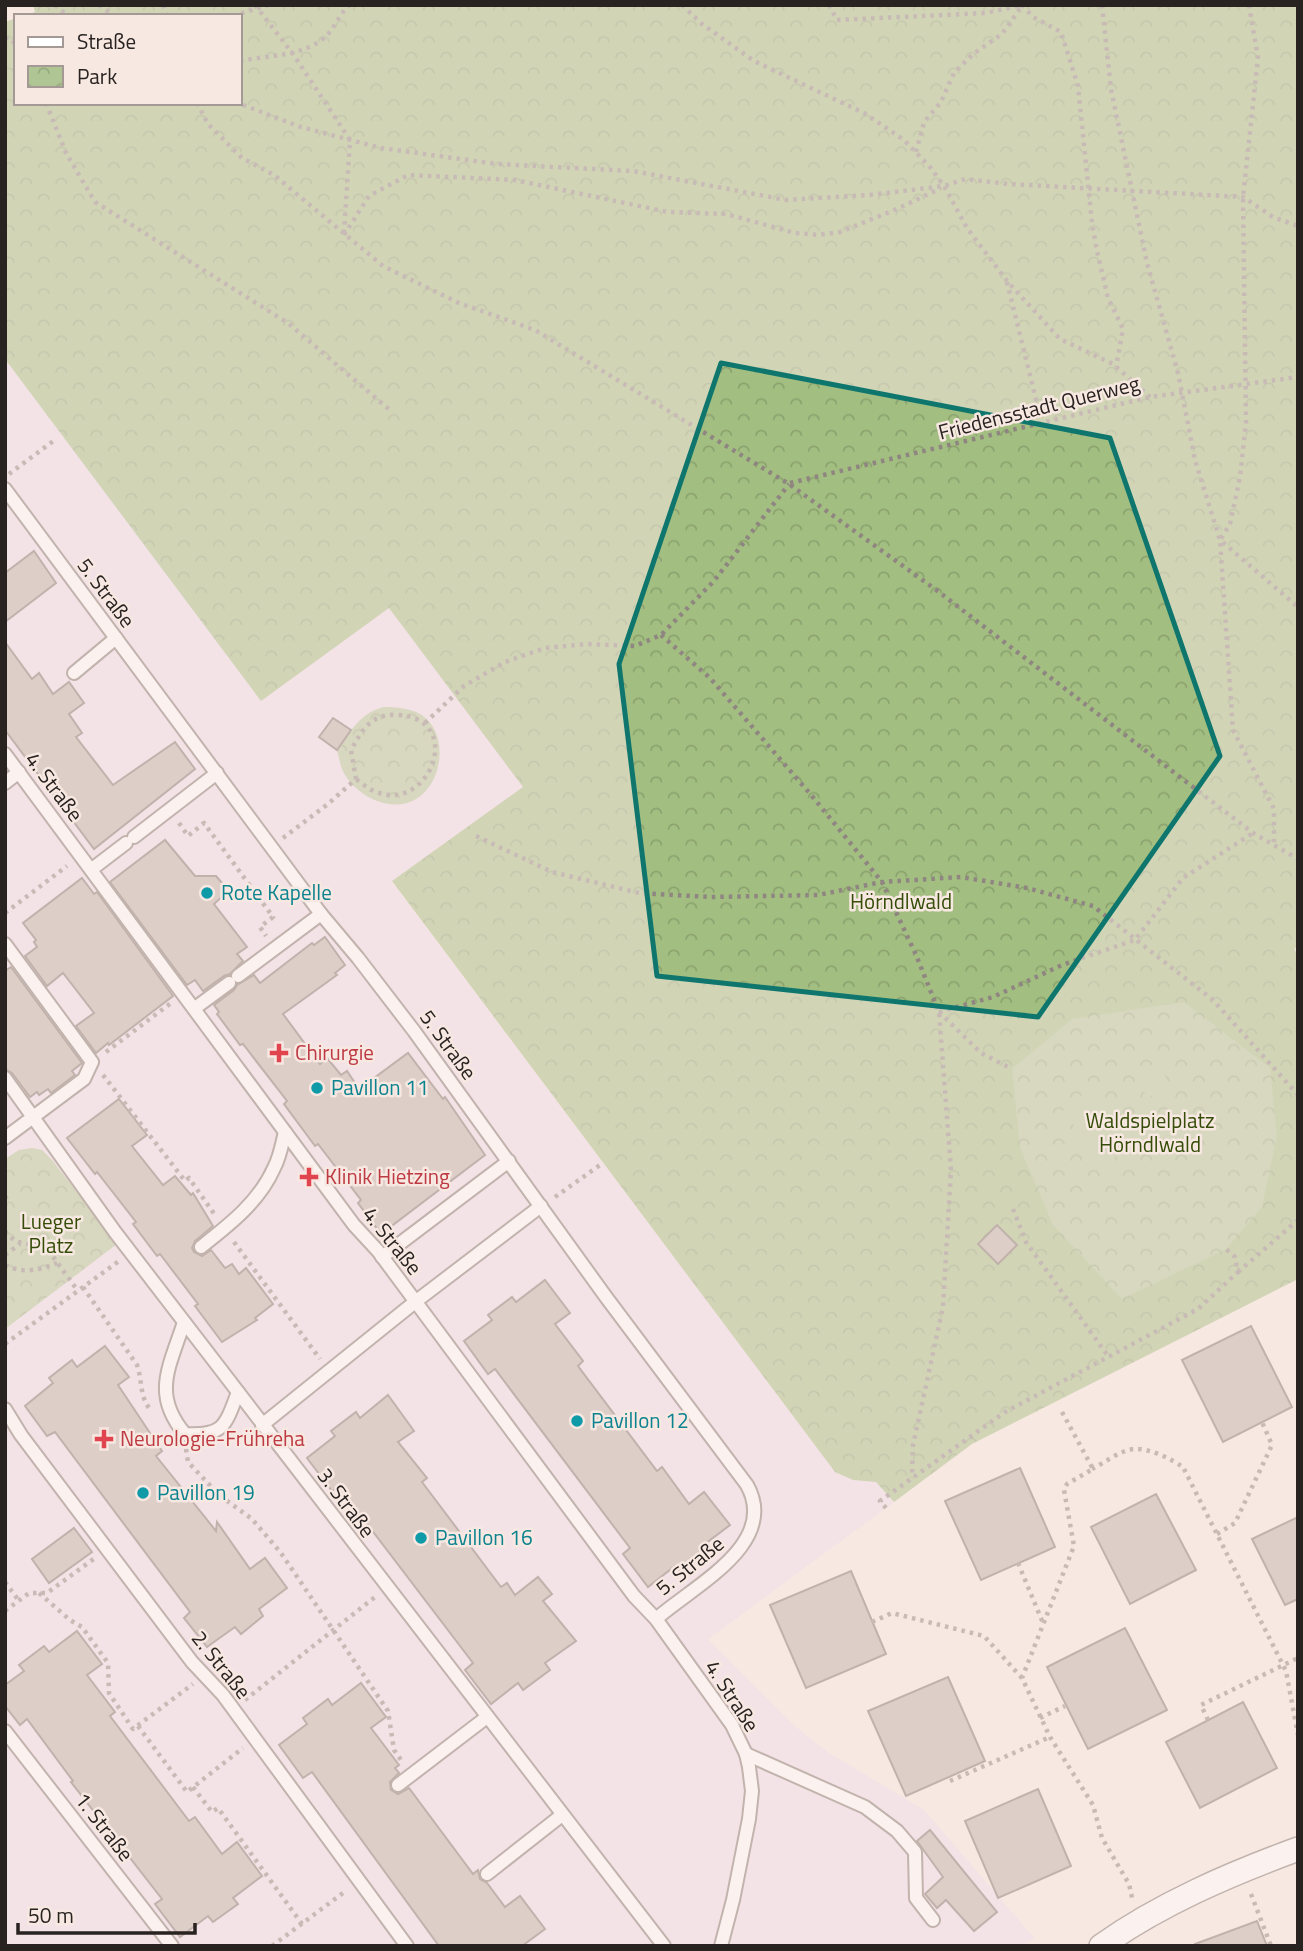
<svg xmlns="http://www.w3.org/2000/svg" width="1303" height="1951" viewBox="0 0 1303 1951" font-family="'Titillium Web',sans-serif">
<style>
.medical{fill:#eedbeb}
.forest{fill:url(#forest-crowns)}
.park{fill:url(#park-crowns)}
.pitch{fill:#afc594}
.building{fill:#bdafa9;stroke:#7e716c;stroke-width:2}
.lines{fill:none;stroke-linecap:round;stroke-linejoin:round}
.service-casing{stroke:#81746e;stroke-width:16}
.minor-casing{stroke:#81746e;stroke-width:26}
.path{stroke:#8f8581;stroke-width:4.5;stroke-dasharray:3.5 5;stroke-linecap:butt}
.service{stroke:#fff;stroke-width:12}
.minor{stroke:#fff;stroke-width:23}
.marked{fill:none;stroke:#0f766e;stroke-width:5;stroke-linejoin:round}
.culture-dot{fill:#0f9aa8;stroke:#f7e8e2;stroke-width:2.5}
.health-dot{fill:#e0444e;stroke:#f7e8e2;stroke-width:2.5}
.labels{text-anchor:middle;stroke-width:5;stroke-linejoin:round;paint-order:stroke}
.street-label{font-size:21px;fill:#282220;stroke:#f7e8e2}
.culture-label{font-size:21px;fill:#0d838f;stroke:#f7e8e2;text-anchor:start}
.park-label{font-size:21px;fill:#354d08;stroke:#f7e8e2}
.health-label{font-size:21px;fill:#be3a42;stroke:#f7e8e2;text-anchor:start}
</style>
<defs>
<pattern id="forest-crowns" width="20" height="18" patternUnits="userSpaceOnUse" patternTransform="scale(1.75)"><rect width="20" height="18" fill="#a3be81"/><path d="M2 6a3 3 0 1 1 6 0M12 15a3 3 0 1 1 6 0" fill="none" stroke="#8ca36f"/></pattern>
<pattern id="park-crowns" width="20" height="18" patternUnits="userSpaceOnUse" patternTransform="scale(1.75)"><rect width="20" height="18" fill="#afc594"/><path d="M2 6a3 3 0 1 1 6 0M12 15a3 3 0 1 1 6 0" fill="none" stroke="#97a97f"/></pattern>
</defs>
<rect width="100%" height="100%" fill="#f7e8e2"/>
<!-- medical -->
<polygon class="medical" points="5,359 261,700 389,608 523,787 392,882 835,1472 853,1480 876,1482 894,1502 708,1639 797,1728 829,1753 924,1810 1034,1938 1023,1946 5,1946"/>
<!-- forest -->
<polygon class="forest" points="33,5 1298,5 1298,949 1294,948 1298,956 1298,1279 972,1444 894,1502 876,1482 853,1480 835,1472 392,881 523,787 389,608 261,701 5,359 5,22 16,18 16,103 240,103 240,16 24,16 35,12"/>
<!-- park -->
<g class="park">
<path d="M384,707C394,707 406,708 416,712C450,727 445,782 416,799C391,814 355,796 343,771C340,765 339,757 337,750C351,731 360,713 384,707Z"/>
<polygon points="1184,1002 1270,1068 1277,1136 1262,1207 1226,1249 1122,1299 1053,1225 1020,1148 1012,1069 1072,1019"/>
<polygon points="32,1148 42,1150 52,1160 117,1244 5,1329 5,1159 19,1150"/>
</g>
<!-- pitch -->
<g class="pitch">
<polygon points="1156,1062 1170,1084 1148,1098 1135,1076"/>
<polygon points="1094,1085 1137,1139 1105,1165 1062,1111"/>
</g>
<!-- building -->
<g class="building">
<polygon points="34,551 56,583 5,622 5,573"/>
<polygon points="5,642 32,679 39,673 53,694 69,682 84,703 69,714 82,733 76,737 113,785 175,742 195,769 94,849 5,730"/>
<polygon points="333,718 351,730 337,750 319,737"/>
<polygon points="165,840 195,876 216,876 223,884 225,894 214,904 247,947 237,954 243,961 230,974 224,976 203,991 195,980 187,985 110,882"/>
<polygon points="82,878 94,894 97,892 173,996 109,1045 108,1043 96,1053 76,1026 94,1013 63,973 47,986 25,956 37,947 34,942 36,940 23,923"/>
<polygon points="325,937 345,965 335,973 337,975 283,1014 320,1064 327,1058 341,1075 347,1071 359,1089 408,1053 443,1099 445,1097 485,1155 381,1234 358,1203 361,1200 318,1144 315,1146 284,1104 287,1101 243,1044 240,1045 217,1014 219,1012 214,1005 234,990 237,985 254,975 260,983 312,943 314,945"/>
<polygon points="11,967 82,1063 72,1071 75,1075 51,1093 48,1089 39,1095 37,1092 30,1097 12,1073 5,1069 5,971"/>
<polygon points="119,1099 147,1135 132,1146 163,1185 175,1176 191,1195 193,1193 213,1226 195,1241 192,1248 194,1252 202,1256 211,1250 225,1268 232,1264 239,1274 246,1268 273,1304 255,1318 257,1320 222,1342 195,1306 198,1304 160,1254 157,1256 133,1224 136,1222 97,1172 95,1174 67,1138"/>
<polygon points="997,1225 1017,1245 998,1264 978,1244"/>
<polygon points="545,1280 570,1313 555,1324 583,1361 578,1366 657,1471 662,1467 689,1504 704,1492 730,1525 701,1547 705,1553 680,1572 675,1566 648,1587 623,1554 630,1548 495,1369 488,1374 464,1341 492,1320 488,1315 512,1297 516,1302"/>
<polygon points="1251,1326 1292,1407 1223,1442 1182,1360"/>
<polygon points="105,1346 129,1377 118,1385 162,1451 156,1456 216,1531 217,1522 250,1569 265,1558 287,1588 259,1609 263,1616 241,1634 235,1627 207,1647 184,1618 190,1612 55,1432 47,1436 25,1406 53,1383 49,1378 72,1360 77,1367"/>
<polygon points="388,1395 414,1431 398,1442 427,1478 422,1482 501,1587 507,1583 515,1595 538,1577 552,1594 543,1601 576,1641 545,1663 550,1670 523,1690 518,1683 491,1704 465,1670 473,1663 339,1487 332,1491 307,1458 335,1436 331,1431 356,1412 360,1418"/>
<polygon points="1020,1468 1055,1547 981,1580 945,1501"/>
<polygon points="1156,1494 1196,1570 1130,1604 1091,1527"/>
<polygon points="1298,1517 1298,1599 1285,1605 1252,1539"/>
<polygon points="74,1528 92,1552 49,1583 32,1559"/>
<polygon points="851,1571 886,1654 806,1688 770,1605"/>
<polygon points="1125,1628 1167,1710 1088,1749 1047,1667"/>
<polygon points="77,1631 102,1664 87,1675 115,1712 110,1716 189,1821 195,1817 222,1854 237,1842 262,1876 233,1898 238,1904 213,1922 208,1916 180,1937 155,1904 162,1899 71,1782 73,1781 27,1719 20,1725 5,1706 5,1685 24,1671 19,1665 44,1646 49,1652"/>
<polygon points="948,1677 985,1761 906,1796 868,1711"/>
<polygon points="361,1683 386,1717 371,1728 399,1765 395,1768 399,1773 390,1782 391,1790 398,1794 409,1788 473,1874 478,1870 480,1879 487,1883 505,1907 520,1896 545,1929 522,1946 439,1946 312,1772 303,1778 279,1745 307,1724 303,1718 328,1699 332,1705"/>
<polygon points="1243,1702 1277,1768 1200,1808 1166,1742"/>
<polygon points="1038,1789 1071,1866 998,1898 965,1821"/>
<polygon points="930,1830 997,1912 974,1931 946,1900 937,1908 925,1894 943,1877 917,1841"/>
<polygon points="1257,1921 1267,1946 1195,1946 1195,1944"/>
</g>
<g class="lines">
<defs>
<g id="service">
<path d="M5,489L321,914L358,958L414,1031L606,1297L747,1485C780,1544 693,1586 656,1619"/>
<polyline points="74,673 116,638"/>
<polyline points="5,754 354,1225 378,1251 634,1596 656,1619 732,1725 746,1754 749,1767 752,1791 749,1819 733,1900 721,1946"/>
<polyline points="5,783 19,772"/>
<polyline points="134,837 217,773"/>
<polyline points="92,869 126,843"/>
<polyline points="5,944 92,1062 84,1079 5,1138"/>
<polyline points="238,976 321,914"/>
<polyline points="195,1008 229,983"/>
<polyline points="5,1078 115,1232 664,1946"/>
<path d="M201,1247C229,1225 259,1202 274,1168C280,1157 282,1144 285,1132"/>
<polyline points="382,1257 509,1161"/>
<path d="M184,1322C170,1366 151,1394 185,1434C223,1436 225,1427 238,1392"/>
<polyline points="5,1409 21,1435 192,1662 223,1695 407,1946"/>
<polyline points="262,1425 415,1302 541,1206"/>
<polyline points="5,1731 172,1946"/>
<polyline points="746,1754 865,1807 897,1831 915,1852 916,1898 933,1920"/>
<polyline points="398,1785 487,1717"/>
<polyline points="487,1874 562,1815"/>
</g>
<path id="minor" d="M1101,1946C1160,1904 1230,1874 1298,1849"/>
</defs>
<!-- service casing -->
<use href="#service" class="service-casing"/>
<!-- minor casing -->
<use href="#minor" class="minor-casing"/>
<!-- path -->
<g class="path">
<polyline points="55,5 68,16"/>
<polyline points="99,5 115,16"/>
<polyline points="163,5 167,16"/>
<polyline points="255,5 293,54 350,140 344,234"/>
<polyline points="682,5 702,24 754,61 864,113 904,140 930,167 944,186 967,228 1007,281 1060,339 1113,364 1150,397"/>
<polyline points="829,5 837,20 986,13 1022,5"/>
<polyline points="1022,5 1033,17 1061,32 1078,86 1092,223 1097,251 1108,298 1123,329 1116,367"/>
<polyline points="1102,5 1111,89 1147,263 1178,373 1195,460 1220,540 1298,607"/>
<polyline points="1249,5 1258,58 1243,197 1246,423 1240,477 1230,524 1220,540 1233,730 1274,809 1274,844"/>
<polyline points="233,16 268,5"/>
<polyline points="5,38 10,38 16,45"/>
<path d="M240,61C268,55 299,57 323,39C335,30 338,14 350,5"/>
<polyline points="240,97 243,105 301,127 381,148 497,164 633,171 786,200 869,195 944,186 965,179 1009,184 1243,197 1273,217 1298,226"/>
<polyline points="46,103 66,153 95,202 288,323 392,412"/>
<polyline points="197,103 208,124 242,158 274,175 383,266 459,303 535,330 789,484 935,589 1253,833 1298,859"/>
<polyline points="916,152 924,122 941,102 954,73 973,54 1002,34 1022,6"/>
<polyline points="344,235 369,196 408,175 515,180 668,212 726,214 795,233 818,235 840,232 897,209 941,188"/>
<polyline points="1007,282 1042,424"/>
<polyline points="9,474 56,439"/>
<polyline points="790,483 1150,397 1298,377"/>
<polyline points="661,635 710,678 812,796 882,882 916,955 939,1012 951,1170 943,1307 913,1445 912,1478"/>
<polyline points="425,723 464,686 505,662 545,648 587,644 635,646 661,635 714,581 789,484"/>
<polyline points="179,823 188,836 204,823 273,917 260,927 266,936"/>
<polyline points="476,836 552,872 639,893 710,897 818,895 882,882 961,877 1027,888 1093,906 1213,1000 1298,1095"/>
<path d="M283,838L328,804L356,779L351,750C363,729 371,713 399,715C467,720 428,816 374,791C367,788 361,783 356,779"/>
<polyline points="5,913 67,866"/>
<polyline points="939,1012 993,997 1062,965 1135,940 1183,878 1253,833"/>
<polyline points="939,1012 981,1053 1012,1069"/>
<polyline points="106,1052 171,1003"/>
<polyline points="103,1075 185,1181 189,1178 215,1215"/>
<polyline points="5,1196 7,1199 5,1205"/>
<polyline points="555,1197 600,1165"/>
<polyline points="1013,1209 1026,1242 1108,1356"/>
<path d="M5,1231C15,1244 27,1246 43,1243L78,1291"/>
<polyline points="234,1242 320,1359"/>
<polyline points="5,1255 20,1244"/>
<path d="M5,1265C24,1274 39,1270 57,1263"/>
<polyline points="1238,1272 1298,1220"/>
<path d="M83,1287L137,1365C143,1382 139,1399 152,1411"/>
<polyline points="5,1344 119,1261"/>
<polyline points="1062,1412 1093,1469 1067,1484 1064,1490 1074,1546 1022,1678 1050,1737 1093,1805 1102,1838 1129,1884 1133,1902"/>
<polyline points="186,1449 188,1462 219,1495 252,1519 281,1553 388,1711 394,1750 401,1760"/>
<path d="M1092,1469C1104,1463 1121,1450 1134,1449C1150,1448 1171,1459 1183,1467L1286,1671L1298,1735"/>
<polyline points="886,1508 880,1501 1005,1412 1198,1309 1238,1272 1235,1257 1226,1249"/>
<polyline points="1217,1534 1235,1523 1272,1445 1262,1422"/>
<polyline points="1018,1563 1043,1623"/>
<polyline points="5,1582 19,1601"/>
<polyline points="39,1593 70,1620 82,1627 108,1663 109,1693 133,1729 193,1684"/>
<polyline points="5,1611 29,1593 47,1593 95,1558"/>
<polyline points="872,1622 892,1613 984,1636 1022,1678"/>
<polyline points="245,1700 375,1597"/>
<polyline points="1040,1718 1065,1706"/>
<polyline points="1208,1720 1201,1705 1298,1658"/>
<polyline points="138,1726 187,1792 243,1748"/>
<polyline points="950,1781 1050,1737"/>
<polyline points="193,1787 212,1812 218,1808 302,1924"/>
<polyline points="1251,1894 1271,1946"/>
<polyline points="272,1946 347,1890"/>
</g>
<!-- service -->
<use href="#service" class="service"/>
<!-- minor -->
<use href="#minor" class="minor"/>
</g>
<!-- marked area -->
<path d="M0 0H1303V1951H0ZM721,363L1110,438L1220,756L1038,1017L657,976L619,664Z" fill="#f7e8e2" fill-opacity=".55" fill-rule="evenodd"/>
<path class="marked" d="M721,363L1110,438L1220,756L1038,1017L657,976L619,664Z"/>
<!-- markers -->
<g class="culture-dot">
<circle cx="207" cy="893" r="7"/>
<circle cx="317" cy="1088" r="7"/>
<circle cx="577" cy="1421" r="7"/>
<circle cx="143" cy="1493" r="7"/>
<circle cx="421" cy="1538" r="7"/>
</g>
<g class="health-dot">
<path d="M275.5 1042.5h7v7h7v7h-7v7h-7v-7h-7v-7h7z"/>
<path d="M305.5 1166.5h7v7h7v7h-7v7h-7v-7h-7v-7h7z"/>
<path d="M100.5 1428.5h7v7h7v7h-7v7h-7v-7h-7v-7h7z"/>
</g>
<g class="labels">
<!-- street labels -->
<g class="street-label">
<text transform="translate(1039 408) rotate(-14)" y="7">Friedensstadt Querweg</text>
<text transform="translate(106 593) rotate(53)" y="7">5. Straße</text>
<text transform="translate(54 787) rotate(53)" y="7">4. Straße</text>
<text transform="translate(448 1045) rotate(54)" y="7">5. Straße</text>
<text transform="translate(392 1241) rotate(51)" y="7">4. Straße</text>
<text transform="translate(346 1503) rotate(53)" y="7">3. Straße</text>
<text transform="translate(690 1566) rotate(-39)" y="7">5. Straße</text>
<text transform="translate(221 1665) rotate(51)" y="7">2. Straße</text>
<text transform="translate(732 1696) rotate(57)" y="7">4. Straße</text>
<text transform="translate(104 1827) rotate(52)" y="7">1. Straße</text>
</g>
<!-- culture labels -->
<g class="culture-label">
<text x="221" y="900">Rote Kapelle</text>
<text x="331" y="1095">Pavillon 11</text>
<text x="591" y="1428">Pavillon 12</text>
<text x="157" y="1500">Pavillon 19</text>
<text x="435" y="1545">Pavillon 16</text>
</g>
<!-- park labels -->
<g class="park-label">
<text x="901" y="909">Hörndlwald</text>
<text x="1150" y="1128">Waldspielplatz<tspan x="1150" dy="24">Hörndlwald</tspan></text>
<text x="51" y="1229">Lueger<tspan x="51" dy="24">Platz</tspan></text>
</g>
<!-- health labels -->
<g class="health-label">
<text x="295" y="1060">Chirurgie</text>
<text x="325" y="1184">Klinik Hietzing</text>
<text x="120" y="1446">Neurologie-Frühreha</text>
</g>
</g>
<!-- border -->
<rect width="1303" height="1951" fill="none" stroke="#282220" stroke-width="14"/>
<!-- legend -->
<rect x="14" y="14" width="228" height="91" fill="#f7e8e2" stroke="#a49994" stroke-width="2"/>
<rect x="28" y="37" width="35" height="10" fill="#ffffff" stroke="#a49994" stroke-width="2"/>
<text x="77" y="49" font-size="21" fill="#282220">Straße</text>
<rect x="28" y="66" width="35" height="21" fill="url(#park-crowns)" stroke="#a49994" stroke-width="2"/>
<text x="77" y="84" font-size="21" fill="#282220">Park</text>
<!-- scale -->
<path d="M18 1923v10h177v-10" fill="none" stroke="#282220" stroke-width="3.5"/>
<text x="28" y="1923" font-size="21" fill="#282220" stroke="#f7e8e2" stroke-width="5" paint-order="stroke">50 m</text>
</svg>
